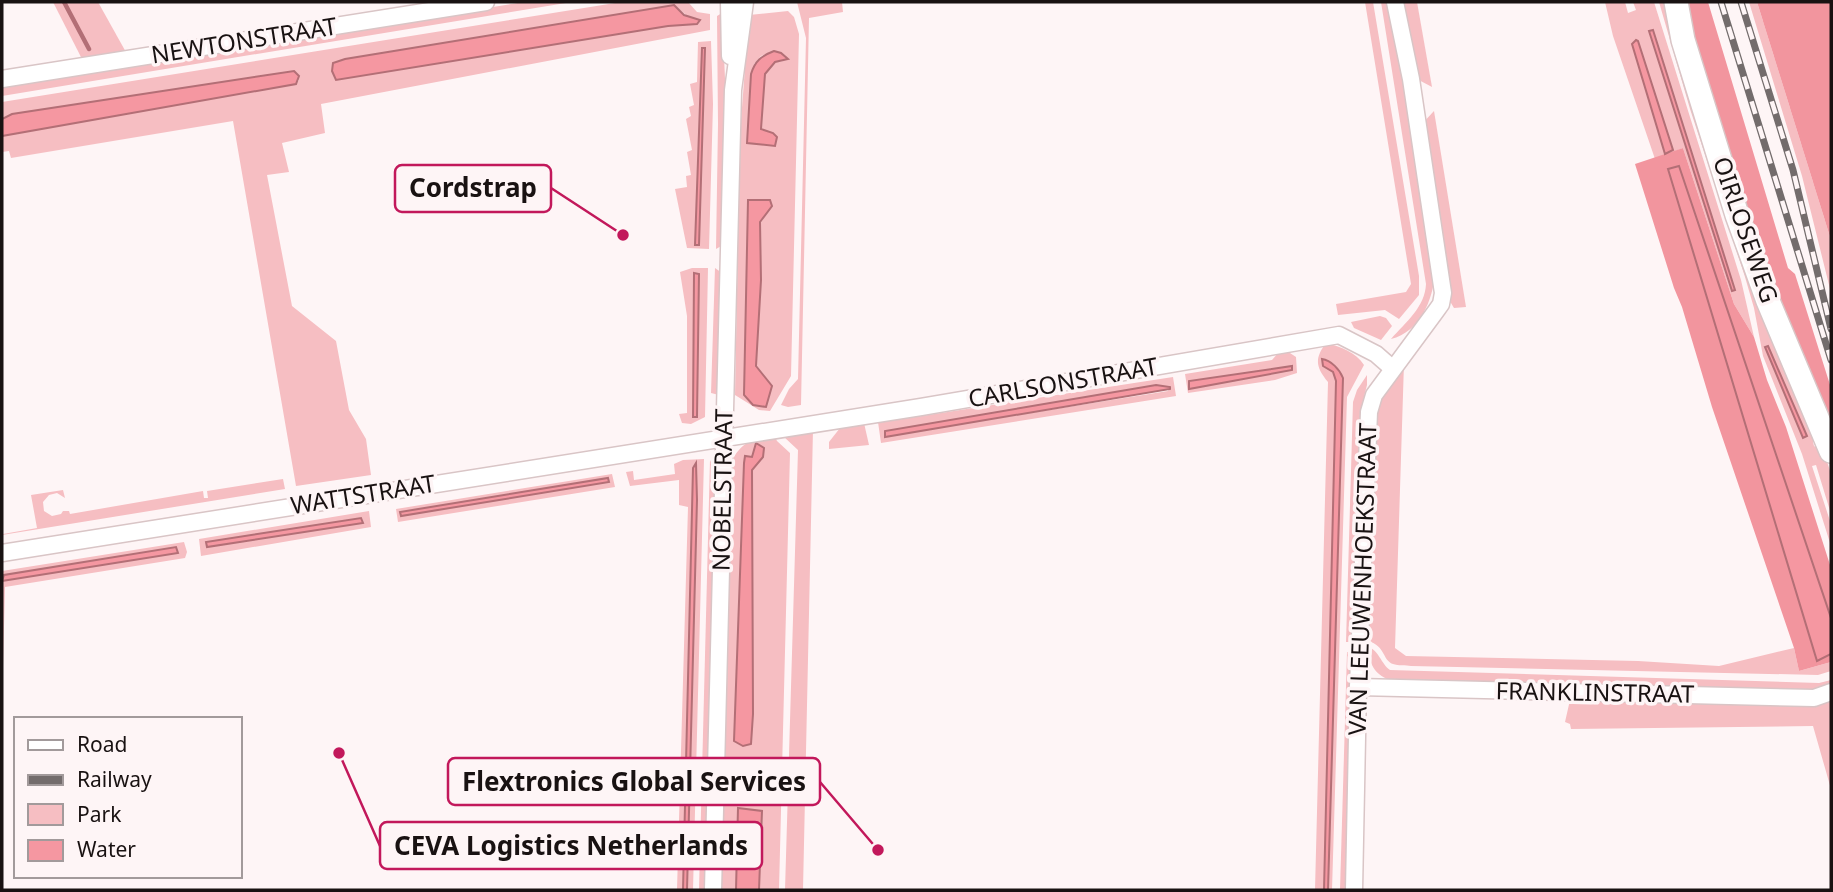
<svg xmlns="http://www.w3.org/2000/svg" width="1833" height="892" viewBox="0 0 1833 892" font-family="'Noto Sans',sans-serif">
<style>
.green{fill:#f6bec2;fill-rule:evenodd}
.forest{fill:#f2959e}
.water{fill:#f597a1;stroke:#b36f76;stroke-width:2}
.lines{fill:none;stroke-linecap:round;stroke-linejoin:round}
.stream{stroke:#b36f76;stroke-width:4.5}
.street-casing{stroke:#d9c5c6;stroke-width:19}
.secondary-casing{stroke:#d9c5c6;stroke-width:26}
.street{stroke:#fff;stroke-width:16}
.secondary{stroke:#fff;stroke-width:23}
.rail-casing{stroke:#736c6c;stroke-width:7}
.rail{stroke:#fef5f6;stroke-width:4.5;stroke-dasharray:13;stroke-linecap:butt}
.labels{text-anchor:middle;stroke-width:7;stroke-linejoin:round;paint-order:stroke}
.street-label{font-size:24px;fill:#191212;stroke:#fef5f6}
.leader{fill:none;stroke:#c2185b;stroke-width:2.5}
.callout-dot{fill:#c2185b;stroke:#fef5f6;stroke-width:2.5}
.callout{fill:#fef5f6;stroke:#c2185b;stroke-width:2.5}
.callout-label{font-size:26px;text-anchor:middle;font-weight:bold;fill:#191212}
</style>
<rect width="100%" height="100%" fill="#fef5f6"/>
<!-- green -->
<g class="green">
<polygon points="53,2 98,2 127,54 83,61"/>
<polygon points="524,2 572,2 2,96 2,87"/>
<path d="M688,2L697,12L710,14V30L321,104L325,133L282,143L289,172L267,175L292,306L336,341L349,410L366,439L371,475L296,486L233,121L11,158L9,151L2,152V136L296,84L299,80L12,114L2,119V102L615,3ZM674,5L697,24L668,26L336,80L332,71Z"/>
<polygon points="797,2 842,2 843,12 809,18 801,405 788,407 781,405 789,389 798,379 806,38"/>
<polygon points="1365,2 1373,2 1419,276 1419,295 1399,319 1385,310 1338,315 1336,304 1406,292 1411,284"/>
<path d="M1381,2H1388L1394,31L1435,273C1433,300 1420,332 1391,339C1406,322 1425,307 1426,284Z"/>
<polygon points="1403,2 1417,2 1432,87 1415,78"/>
<path d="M1605,2H1625L1628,13L1636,10L1633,2H1654L1741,280L1754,337L1734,304L1683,148L1655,159L1613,36ZM1636,40L1638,41L1673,150L1666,154L1632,44Z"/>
<polygon points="1659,2 1668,2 1817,435 1813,442 1814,446 1824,452 1831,474 1831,514 1816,465 1812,466 1831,524 1831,546 1802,454 1763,356 1754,308 1745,277 1690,109"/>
<polygon points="1749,2 1757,2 1831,240 1831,293 1802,176"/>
<path d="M788,11L794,17L799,34L791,376L770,411L759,410L735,395L740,134L749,15ZM774,51L783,61L775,62L765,74L763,81L761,129L773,133L777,137L775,146L748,143L754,64L761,56ZM748,200H769L772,206L760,222L761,280L753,405L744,395Z"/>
<polygon points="722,13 726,100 723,245 716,249 718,124 717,16"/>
<path d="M711,41L713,104L709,249L687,248L675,189L687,187L686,176L691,175L687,152L692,150L686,119L691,116L689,107L694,105L690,84L697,82L698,42ZM702,48L705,49L699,244L696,245Z"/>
<polygon points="1434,111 1466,307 1454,308 1448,298 1421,125"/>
<path d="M692,268H708L705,417L691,424L682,423L679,414L687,413V316L680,272ZM695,273L699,275L697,417H693Z"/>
<polygon points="715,268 722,273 719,395 711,393"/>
<polygon points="1380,316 1386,318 1392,326 1381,340 1354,328 1351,322"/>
<path d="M1326,343C1341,347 1356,352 1364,365L1347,397L1332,890H1315L1328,382C1316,367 1314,359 1326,343Z"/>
<polygon points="1287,351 1296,357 1297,373 1275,380 1188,393 1185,374 1272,360 1279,352"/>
<path d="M1404,363L1395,648L1406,656L1638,661L1719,666L1794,648L1799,671L1831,662V671L1818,675L1411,666C1406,665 1398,666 1393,664C1382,660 1386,646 1368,641L1376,411L1390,381Z"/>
<polygon points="1367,375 1367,385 1362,405 1354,642 1346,642 1353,402 1357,390"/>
<path d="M1173,377L1176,396L881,443L878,422L892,416L896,420ZM1156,385L1170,387L1168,391L886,436Z"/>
<polygon points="864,423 869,445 829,449 829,442 840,428"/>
<polygon points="813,429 803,890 785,890 798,450 783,436"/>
<path d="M774,435L777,441L790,453L779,890H759L762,811L738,808L736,890H720L732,460C743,441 754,438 774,435ZM764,448L763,457L752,470L753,714L745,457H752Z"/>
<polygon points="704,459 693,890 687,890 697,500 695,464 693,468 683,890 677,890 688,507 679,505 679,480 630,486 626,472 633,471 634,480 675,474 674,464 683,460"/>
<polygon points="710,460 716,473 707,890 699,890"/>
<path d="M612,474L615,487L398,522L396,509ZM608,478L609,482L400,516L401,512Z"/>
<polygon points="283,479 285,489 2,535 2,529 3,534 37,528 31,495 63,490 65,498 57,493 49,495 43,502 44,511 52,516 61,514 63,511 69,511 70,514 203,491 204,498 208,498 207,491"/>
<path d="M369,511L371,527L201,556L199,539ZM361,518L362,523L208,547L206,542Z"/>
<polygon points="184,542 187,552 185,558 5,587 2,706 2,581 177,552 175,547 2,577 2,571"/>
<path d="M1368,647C1379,650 1381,664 1390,670L1819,683L1831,680V683L1811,690L1396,682C1377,677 1369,667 1368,647Z"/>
<polygon points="1347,652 1352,652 1348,890 1340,890"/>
<polygon points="1579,699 1831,699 1831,789 1813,726 1571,729 1570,724 1565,722 1570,700"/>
</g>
<!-- forest -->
<g class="forest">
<polygon points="1683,2 1708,2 1788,268 1795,274 1831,388 1831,433 1768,279 1702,77"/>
<polygon points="1757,2 1831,2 1831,240"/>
<polygon points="1683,148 1734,304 1754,337 1767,380 1786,427 1831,568 1831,618 1679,167 1668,169 1817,660 1831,654 1831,662 1799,671 1794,648 1712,407 1682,307 1674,288 1635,164"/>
</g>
<!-- water -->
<g class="water">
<polygon points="674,5 684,15 700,20 697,24 668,26 336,80 332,71 333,63 345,59"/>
<polygon points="1653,30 1735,290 1732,291 1649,31"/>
<polygon points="1636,40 1638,41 1673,150 1665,154 1632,44"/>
<polygon points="702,48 705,48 699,245 695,245"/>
<path d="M774,51L781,53L788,59L775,62L765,74L761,129L773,133L777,137L775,146L747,143L751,74C755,61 761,56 774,51Z"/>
<polygon points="294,71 299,76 296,84 2,136 2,119 12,114"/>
<polygon points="1679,166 1831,618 1831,654 1817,661 1668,169"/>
<polygon points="748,200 770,200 772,206 760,222 761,280 756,366 772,386 766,407 753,405 744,395"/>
<polygon points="694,273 699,274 697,417 693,417"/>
<polygon points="1768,346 1807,436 1803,438 1765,347"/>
<path d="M1322,359C1331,360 1340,370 1343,378L1328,890H1324L1336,381L1333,372L1323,366Z"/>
<polygon points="1292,366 1292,370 1189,389 1189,381"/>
<polygon points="1156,385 1170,387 1170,389 885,437 885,431"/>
<polygon points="756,443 764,448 763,457 752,470 753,714 751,744 743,746 734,741 744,463 745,456 752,457"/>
<polygon points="696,463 697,500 687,890 683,890 693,468"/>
<polygon points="608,478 609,482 401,516 400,512"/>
<polygon points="361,518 363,523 207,547 206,542"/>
<polygon points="176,547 178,553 2,581 4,575"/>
<polygon points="738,808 762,811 759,890 736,890"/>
</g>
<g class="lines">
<!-- stream -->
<polyline class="stream" points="64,2 89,49"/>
<defs>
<g id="street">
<polyline points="729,2 730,56"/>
<polyline points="2,79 486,2"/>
<polyline points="2,553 921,407 1339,335 1376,354 1392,368"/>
<polyline points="1358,687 1814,698 1831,692"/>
<polyline points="713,890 733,90 745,2"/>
<polyline points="1354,890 1358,687 1369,412 1374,395 1436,311 1441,304 1443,293 1411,79 1395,2"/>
</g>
<polyline id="secondary" points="1676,2 1683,40 1737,215 1768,301 1831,451"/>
</defs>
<!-- street casing -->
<use href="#street" class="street-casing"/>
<!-- secondary casing -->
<use href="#secondary" class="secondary-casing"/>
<!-- street -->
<use href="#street" class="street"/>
<!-- secondary -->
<use href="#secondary" class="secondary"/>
<defs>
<g id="rail">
<polyline points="1721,2 1831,360"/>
<polyline points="1741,2 1793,170 1831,329"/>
</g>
</defs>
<!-- rail casing -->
<use href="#rail" class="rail-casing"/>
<!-- rail -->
<use href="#rail" class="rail"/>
</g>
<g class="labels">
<!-- street labels -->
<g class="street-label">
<text transform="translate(244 41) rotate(-9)" y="8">NEWTONSTRAAT</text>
<text transform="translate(1745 230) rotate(71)" y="8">OIRLOSEWEG</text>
<text transform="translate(1063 383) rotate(-10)" y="8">CARLSONSTRAAT</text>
<text transform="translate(723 490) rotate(-89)" y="8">NOBELSTRAAT</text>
<text transform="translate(363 495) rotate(-9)" y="8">WATTSTRAAT</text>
<text transform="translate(1363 579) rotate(-88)" y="8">VAN LEEUWENHOEKSTRAAT</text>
<text transform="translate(1595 693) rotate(1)" y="8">FRANKLINSTRAAT</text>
</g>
</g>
<!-- callouts -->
<path class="leader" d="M623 235L551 188M878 850L820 782M339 753L380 846"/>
<g class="callout-dot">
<circle cx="623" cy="235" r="7"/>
<circle cx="878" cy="850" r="7"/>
<circle cx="339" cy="753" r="7"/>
</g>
<g class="callout">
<rect x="395" y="165" width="156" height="47" rx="7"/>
<rect x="448" y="758" width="372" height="47" rx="7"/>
<rect x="380" y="822" width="382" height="47" rx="7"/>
</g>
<g class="callout-label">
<text x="473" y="197">Cordstrap</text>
<text x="634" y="791">Flextronics Global Services</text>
<text x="571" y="855">CEVA Logistics Netherlands</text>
</g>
<!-- border -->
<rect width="1833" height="892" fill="none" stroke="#191212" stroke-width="7"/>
<!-- legend -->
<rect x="14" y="717" width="228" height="161" fill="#fef5f6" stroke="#a29a9b" stroke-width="2"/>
<rect x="28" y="740" width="35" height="10" fill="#ffffff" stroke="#a29a9b" stroke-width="2"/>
<text x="77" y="752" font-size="21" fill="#191212">Road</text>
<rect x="28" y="775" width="35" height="10" fill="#736c6c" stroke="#a29a9b" stroke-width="2"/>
<text x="77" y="787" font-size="21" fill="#191212">Railway</text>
<rect x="28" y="804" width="35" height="21" fill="#f6bec2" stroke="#a29a9b" stroke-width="2"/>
<text x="77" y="822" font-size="21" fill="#191212">Park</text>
<rect x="28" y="840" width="35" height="21" fill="#f597a1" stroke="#a29a9b" stroke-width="2"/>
<text x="77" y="857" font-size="21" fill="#191212">Water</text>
</svg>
